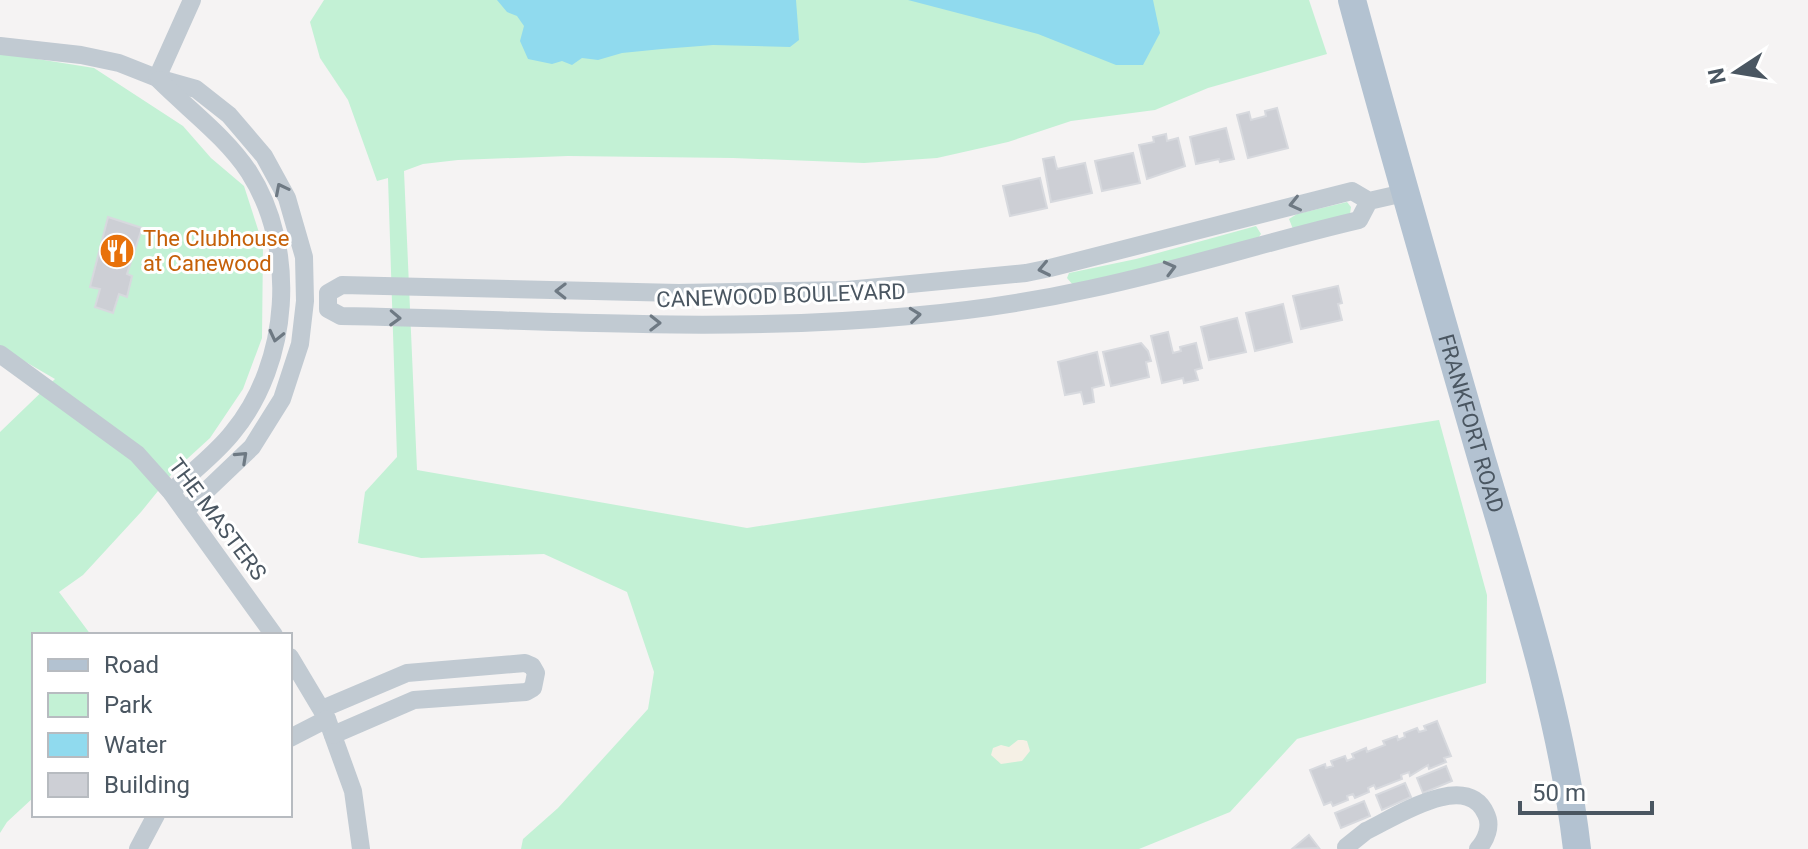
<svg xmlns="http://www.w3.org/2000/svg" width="1808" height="849" viewBox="0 0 1808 849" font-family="Roboto,sans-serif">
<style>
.green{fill:#c3f1d5}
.sand{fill:#f5f0e5}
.water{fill:#90daee}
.building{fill:#cdcfd5;stroke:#d7d9de;stroke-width:2}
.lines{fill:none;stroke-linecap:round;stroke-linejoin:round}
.street{stroke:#c1cad2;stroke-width:18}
.primary{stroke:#b3c2d1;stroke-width:28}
.oneway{stroke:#6e7983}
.labels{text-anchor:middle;stroke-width:6;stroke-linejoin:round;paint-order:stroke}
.food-label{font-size:22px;fill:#c56008;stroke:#fff;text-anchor:start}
.street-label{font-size:22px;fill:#4a5661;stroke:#fff}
</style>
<rect width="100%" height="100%" fill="#f5f3f3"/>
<!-- green -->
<g class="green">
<polygon points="324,0 1309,0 1327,54 1208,88 1155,110 1071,121 1008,142 937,158 864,163 733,158 568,156 458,160 423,164 404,171 417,470 747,528 1439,420 1487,595 1486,683 1297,739 1230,812 1139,849 521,849 523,839 558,808 648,709 654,672 627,592 544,554 421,558 358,543 365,492 397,457 388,178 377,181 348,100 320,58 310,22"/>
<polygon points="0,53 94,68 183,126 211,158 244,186 263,245 262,338 243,389 210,438 175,470 141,512 83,575 59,592 91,635 34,635 34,797 7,822 0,833 0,432 55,379 0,347"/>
<polygon points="1347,202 1351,207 1350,214 1293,229 1289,219 1297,214"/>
<polygon points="1256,226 1261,234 1258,238 1237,245 1073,285 1067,278 1069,273 1136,259"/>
</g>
<!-- sand -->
<polygon class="sand" points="1023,740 1027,741 1030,751 1022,761 1001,764 991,755 993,748 1001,745 1009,747 1018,740"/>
<!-- water -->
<g class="water">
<polygon points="497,0 796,0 799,40 790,47 713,45 662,49 622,53 598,60 582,58 572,65 562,61 552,64 528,59 520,41 524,26 517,16 507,12"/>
<polygon points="908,0 1153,0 1160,33 1143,65 1116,65 1038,34"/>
</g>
<!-- building -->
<g class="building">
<polygon points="1277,108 1288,148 1248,158 1237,115 1249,112 1251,120 1266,116 1265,111"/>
<polygon points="1226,128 1234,159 1220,162 1219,159 1196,164 1190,137"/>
<polygon points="1166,134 1167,141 1178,138 1185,166 1147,179 1139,145 1154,142 1153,137"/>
<polygon points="1133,153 1140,183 1102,191 1095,161"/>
<polygon points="1054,157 1057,169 1085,163 1092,193 1051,202 1043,159"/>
<polygon points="1040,178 1047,208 1010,216 1003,186"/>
<polygon points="108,217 142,228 127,274 132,276 127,297 119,294 113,313 95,307 100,289 90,287"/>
<polygon points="1338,286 1342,303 1338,304 1342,320 1301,329 1293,296"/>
<polygon points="1283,304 1292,342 1255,351 1246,313"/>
<polygon points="1237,318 1246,352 1209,360 1201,327"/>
<polygon points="1168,332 1173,353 1181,351 1180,347 1196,343 1202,368 1195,370 1198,380 1184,383 1183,378 1162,383 1151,336"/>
<polygon points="1141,343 1148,351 1151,361 1146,362 1149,377 1111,386 1103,352"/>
<polygon points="1097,352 1104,385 1092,388 1094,402 1084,404 1081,392 1065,395 1058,362"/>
<polygon points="1437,721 1451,756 1444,758 1446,762 1429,769 1428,765 1410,776 1409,772 1401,775 1402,779 1376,789 1374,785 1368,788 1369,792 1355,798 1353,794 1347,796 1348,800 1333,806 1331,802 1324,805 1310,770 1325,764 1326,768 1333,766 1331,761 1345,756 1347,761 1354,758 1352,754 1366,748 1367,752 1385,745 1383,741 1397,736 1398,740 1405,737 1404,733 1417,728 1419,732 1426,730 1424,726"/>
<polygon points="1446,766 1452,781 1423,793 1417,778"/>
<polygon points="1405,783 1411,797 1382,810 1376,795"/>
<polygon points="1364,801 1370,816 1341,828 1335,813"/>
<polygon points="1309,835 1319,848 1292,849"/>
</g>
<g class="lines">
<!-- street -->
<g class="street">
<polyline points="0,46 81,55 119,63 157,78 196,89 229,115 264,156 287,198 304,257 305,301 300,344 282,399 252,447 185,511"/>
<polyline points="157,78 192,0"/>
<path d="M159,80C189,110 226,137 249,172C298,248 290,363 233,432C216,454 191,472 171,492"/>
<path d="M1369,201L1359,220C1269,241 1180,270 1089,289C1030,302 969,311 910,316C721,334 530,319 341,316L328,309V293L342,285L679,293L847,290L1026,273L1050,268L1352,191L1369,201L1404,193"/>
<polyline points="0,354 137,454 171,492 274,635"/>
<polyline points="290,657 327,719 353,791 361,849"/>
<polyline points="322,709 407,673 525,663 532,666 536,673 533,688 526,692 414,700 333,735"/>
<polyline points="290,738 327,719"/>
<polyline points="138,849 156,815"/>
<path d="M1348,849L1346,847L1366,831C1394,818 1466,769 1486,814C1492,826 1486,840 1478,849"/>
</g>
<!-- primary -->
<path class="primary" id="s1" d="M1352,0C1394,156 1439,311 1484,467C1521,592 1562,719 1577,849"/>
</g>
<!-- one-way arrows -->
<defs><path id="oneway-chevron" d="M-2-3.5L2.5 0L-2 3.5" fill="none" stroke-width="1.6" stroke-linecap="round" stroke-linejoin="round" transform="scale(2)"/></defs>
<g class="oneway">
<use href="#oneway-chevron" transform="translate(281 189) rotate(-117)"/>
<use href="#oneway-chevron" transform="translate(1295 204) rotate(167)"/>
<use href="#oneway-chevron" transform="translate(1170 268) rotate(-15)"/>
<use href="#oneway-chevron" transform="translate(1044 269) rotate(168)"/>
<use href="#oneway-chevron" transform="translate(561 291) rotate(-179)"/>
<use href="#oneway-chevron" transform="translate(915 315) rotate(-6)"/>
<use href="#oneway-chevron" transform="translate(395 318) rotate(2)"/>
<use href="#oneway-chevron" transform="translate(655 323) rotate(1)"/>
<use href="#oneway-chevron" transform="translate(276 336) rotate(103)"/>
<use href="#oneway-chevron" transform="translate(242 457) rotate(-43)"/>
</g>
<!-- icons -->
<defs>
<symbol id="restaurant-disc" viewBox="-11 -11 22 22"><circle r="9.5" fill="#e8710a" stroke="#fff"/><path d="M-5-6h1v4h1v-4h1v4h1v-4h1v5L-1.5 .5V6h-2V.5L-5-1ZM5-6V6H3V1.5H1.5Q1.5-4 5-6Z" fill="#fff"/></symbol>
</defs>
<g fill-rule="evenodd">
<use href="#restaurant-disc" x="97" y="231" width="40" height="40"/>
</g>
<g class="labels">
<!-- food labels -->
<g class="food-label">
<text x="143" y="246">The Clubhouse<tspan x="143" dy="25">at Canewood</tspan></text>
</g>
<!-- street labels -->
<g class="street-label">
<text transform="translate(781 295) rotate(-2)" y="8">CANEWOOD BOULEVARD</text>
<text dy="8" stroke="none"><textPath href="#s1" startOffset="440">FRANKFORT ROAD</textPath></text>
<text transform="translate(218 519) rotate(53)" y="8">THE MASTERS</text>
</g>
</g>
<!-- legend -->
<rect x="32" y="633" width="260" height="184" fill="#ffffff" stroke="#b7bbc0" stroke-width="2"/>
<rect x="48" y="659" width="40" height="12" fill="#b3c2d1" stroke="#b7bbc0" stroke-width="2"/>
<text x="104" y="673" font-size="24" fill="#4a5661">Road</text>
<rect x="48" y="693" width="40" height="24" fill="#c3f1d5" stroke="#b7bbc0" stroke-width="2"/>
<text x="104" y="713" font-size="24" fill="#4a5661">Park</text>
<rect x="48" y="733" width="40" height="24" fill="#90daee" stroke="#b7bbc0" stroke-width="2"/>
<text x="104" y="753" font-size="24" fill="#4a5661">Water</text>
<rect x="48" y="773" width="40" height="24" fill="#cdcfd5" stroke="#b7bbc0" stroke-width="2"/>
<text x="104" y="793" font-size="24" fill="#4a5661">Building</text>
<!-- north arrow -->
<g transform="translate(1736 72) rotate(258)" stroke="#ffffff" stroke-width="6" paint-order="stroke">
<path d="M0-6L14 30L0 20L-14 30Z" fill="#4a5661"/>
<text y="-12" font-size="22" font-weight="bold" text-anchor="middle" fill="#4a5661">N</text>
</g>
<!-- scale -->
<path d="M1520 801v12h132v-12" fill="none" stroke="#4a5661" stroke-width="4"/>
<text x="1532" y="801" font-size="24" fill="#4a5661" stroke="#ffffff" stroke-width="6" paint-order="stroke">50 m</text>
</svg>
